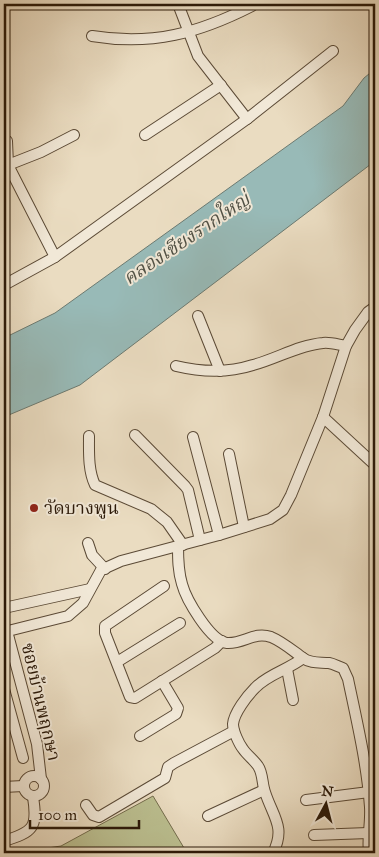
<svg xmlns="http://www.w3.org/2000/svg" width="379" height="857" viewBox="0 0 379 857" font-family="'IM FELL Great Primer','Noto Serif Thai',serif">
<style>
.green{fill:#bbbf90;stroke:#736c4c}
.water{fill:#98bab7;stroke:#6c7a71}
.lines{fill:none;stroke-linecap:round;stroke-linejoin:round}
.minor-casing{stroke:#5b4a36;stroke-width:12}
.minor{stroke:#f1e8d7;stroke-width:10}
.poi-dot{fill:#8f2418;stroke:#f1e8d7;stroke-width:2}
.labels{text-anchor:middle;stroke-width:4;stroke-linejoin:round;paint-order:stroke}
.poi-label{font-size:18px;fill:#2b1908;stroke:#f1e8d7;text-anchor:start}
.street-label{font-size:18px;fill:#2b1908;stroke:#f1e8d7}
.water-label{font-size:19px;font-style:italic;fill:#515145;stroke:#f1e8d7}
</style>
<rect width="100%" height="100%" fill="#eadcc1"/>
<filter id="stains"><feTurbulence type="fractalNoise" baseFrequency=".004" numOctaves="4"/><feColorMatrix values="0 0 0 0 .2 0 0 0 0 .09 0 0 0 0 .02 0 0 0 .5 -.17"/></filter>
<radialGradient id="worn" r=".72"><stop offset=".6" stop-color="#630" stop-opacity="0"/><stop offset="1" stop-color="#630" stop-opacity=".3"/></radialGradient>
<!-- green -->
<polygon class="green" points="153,796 187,853 14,853 61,846"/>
<!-- water -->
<polygon class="water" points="375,69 375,161 80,385 4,417 4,338 55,313 343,106 364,78"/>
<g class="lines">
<defs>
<g id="minor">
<polyline points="178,4 198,56 247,119"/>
<path d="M92,36C152,46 199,33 252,6"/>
<polyline points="145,135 221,85"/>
<polyline points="7,141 8,165 55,257"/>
<polyline points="8,165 41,152 74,135"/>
<polyline points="4,285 55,257 247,119 333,51"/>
<polyline points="198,316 220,371"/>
<path d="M176,366C201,372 228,373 253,365C276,359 299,345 323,343C330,342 339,345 346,346"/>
<polyline points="323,417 375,465"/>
<polyline points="135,435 185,486 188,490 200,540"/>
<path d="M89,436C89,452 88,470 95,485L151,509L167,522L183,545"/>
<polyline points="193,437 219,535"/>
<polyline points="229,454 244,527"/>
<polyline points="88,543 92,555 105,569"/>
<path d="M178,546C178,559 178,571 182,584C186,599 210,641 227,643C244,644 254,631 271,637C283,642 293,651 303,658C311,664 320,662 329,663C334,664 339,667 343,668L348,679C357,722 367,764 370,807C371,823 367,838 369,853"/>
<polyline points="164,586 105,626 105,633 130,697 135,698 215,648 222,641"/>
<polyline points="4,608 90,589"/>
<polyline points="7,631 37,744 41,779"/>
<polyline points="4,632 68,616 83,603 101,570 121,561 219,535 270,519 283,510 291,495 323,417 346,346 355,330 368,312 375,307"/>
<polyline points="117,662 180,623"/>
<polyline points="287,669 293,700"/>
<polyline points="4,689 23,758"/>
<polyline points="140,736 176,714 178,708 162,681"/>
<circle cx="34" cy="786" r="10"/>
<polyline points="4,787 23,786"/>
<polyline points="306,800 369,792"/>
<polyline points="86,805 93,815 99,817 165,778 168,767 174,763 234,731"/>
<polyline points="208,816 264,790"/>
<polyline points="314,835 368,833"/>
<path d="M4,841C33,832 38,828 33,797"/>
<path d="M273,853C286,827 273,817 265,792C262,784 263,773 258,766C254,760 247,755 243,749C239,744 233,731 233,724C234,713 247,696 255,688C268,674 288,670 303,658"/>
</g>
</defs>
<!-- minor casing -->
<use href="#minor" class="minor-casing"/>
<!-- minor -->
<use href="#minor" class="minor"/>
</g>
<!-- markers -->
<circle class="poi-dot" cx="34" cy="508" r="5"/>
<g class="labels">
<!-- poi labels -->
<g class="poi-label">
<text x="44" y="514">วัดบางพูน</text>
</g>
<!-- street labels -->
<g class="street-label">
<text transform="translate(41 702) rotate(77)" y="6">ซอยบ้านพฤกษา</text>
</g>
<!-- water labels -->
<g class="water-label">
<text transform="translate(186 238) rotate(-34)" y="7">คลองเชียงรากใหญ่</text>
</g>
</g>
<!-- margin -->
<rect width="379" height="857" fill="none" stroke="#eadcc1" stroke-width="20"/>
<rect x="5" y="5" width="369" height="847" fill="none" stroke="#2b1908" stroke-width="2.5"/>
<rect x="10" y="10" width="359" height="837" fill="none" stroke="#2b1908"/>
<!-- north arrow -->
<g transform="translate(326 804) rotate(7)" stroke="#f1e8d7" stroke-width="4" paint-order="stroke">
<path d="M0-4L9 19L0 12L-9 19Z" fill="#2b1908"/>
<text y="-8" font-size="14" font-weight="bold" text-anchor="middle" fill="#2b1908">N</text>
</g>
<!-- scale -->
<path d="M30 820v8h109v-8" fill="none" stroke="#2b1908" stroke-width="2.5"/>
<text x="38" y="820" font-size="15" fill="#2b1908" stroke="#f1e8d7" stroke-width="4" paint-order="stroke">100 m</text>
<rect width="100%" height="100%" filter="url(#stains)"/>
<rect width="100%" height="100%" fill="url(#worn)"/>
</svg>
